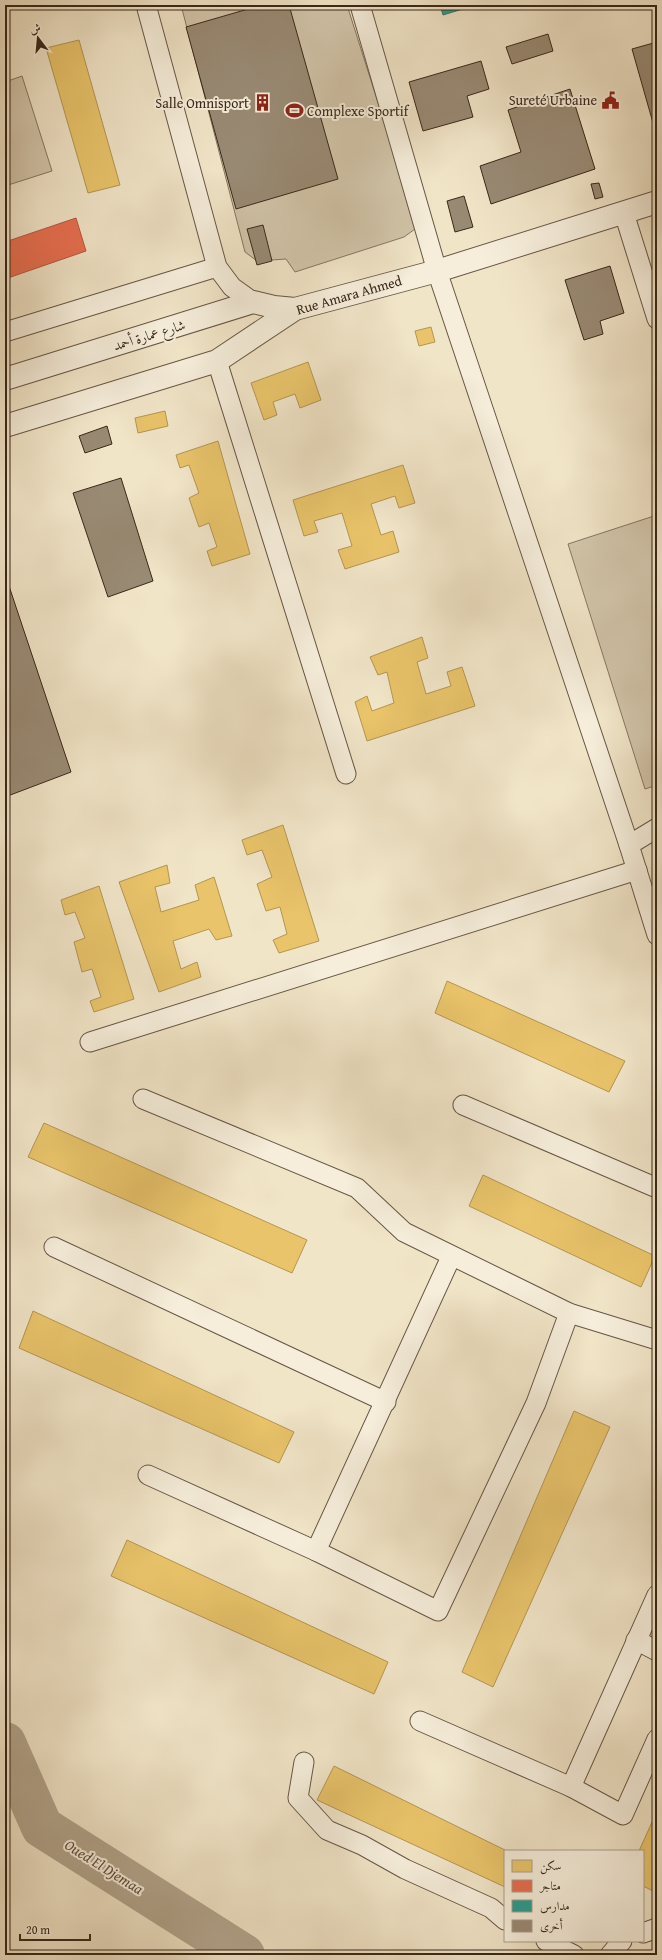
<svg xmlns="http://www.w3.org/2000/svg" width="662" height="1960" viewBox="0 0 662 1960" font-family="'Gentium Book Plus',Amiri,serif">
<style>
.green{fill:#d2c5aa;stroke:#867662}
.homes{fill:#e9c46a;stroke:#b49552}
.shops{fill:#e76f51;stroke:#b35940}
.schools{fill:#2a9d8f;stroke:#2e7a6c}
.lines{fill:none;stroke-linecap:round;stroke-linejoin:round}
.river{stroke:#b2a48c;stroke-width:42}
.building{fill:#998a74;stroke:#392719}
.minor-casing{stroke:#675645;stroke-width:21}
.tertiary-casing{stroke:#675645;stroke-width:24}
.minor{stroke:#f6eedb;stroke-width:19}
.tertiary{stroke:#f6eedb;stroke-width:22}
.labels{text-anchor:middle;stroke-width:4;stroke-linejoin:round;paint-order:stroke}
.poi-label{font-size:14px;fill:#392719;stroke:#f6eedb;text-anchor:end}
.street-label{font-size:14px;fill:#392719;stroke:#f6eedb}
.water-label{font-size:15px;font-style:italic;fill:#5d4c3c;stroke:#f6eedb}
</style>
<rect width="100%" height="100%" fill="#f1e5c8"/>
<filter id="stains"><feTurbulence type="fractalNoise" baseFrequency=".005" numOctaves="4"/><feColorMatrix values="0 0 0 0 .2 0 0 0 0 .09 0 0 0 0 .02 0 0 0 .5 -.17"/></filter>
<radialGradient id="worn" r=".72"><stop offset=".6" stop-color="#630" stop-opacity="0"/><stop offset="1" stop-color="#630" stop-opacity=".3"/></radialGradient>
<!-- green -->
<g class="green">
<polygon points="181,5 347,5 414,216 415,229 404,237 295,272 286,259 257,261 245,252"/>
<polygon points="22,76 52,171 5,186 5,82"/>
<polygon points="657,515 657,785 645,789 568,544"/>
</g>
<!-- homes -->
<g class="homes">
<polygon points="79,40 120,185 88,193 46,48"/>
<polygon points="431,327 435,342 419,346 415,331"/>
<polygon points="308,362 321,400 300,408 295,394 273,402 277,415 264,420 251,383"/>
<polygon points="165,411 168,426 138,433 135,418"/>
<polygon points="218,441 250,554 212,566 207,551 217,547 209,523 199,527 189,498 199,493 189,465 180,468 176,455"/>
<polygon points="403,465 415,503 399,508 395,496 371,504 381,535 393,531 399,552 345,569 338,550 352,546 342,513 314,521 318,532 304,536 293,500"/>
<polygon points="422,637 428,658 417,662 426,694 451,686 447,672 462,667 475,706 367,741 355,702 367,696 372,711 394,703 387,672 378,675 370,657"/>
<polygon points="283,825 319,941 279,953 273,940 287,934 280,907 266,911 257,884 272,877 262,850 247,855 242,840"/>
<polygon points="167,865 170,883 155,887 161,912 199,900 195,885 214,877 232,936 216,940 209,929 173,941 181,969 197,962 201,977 159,992 119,882"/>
<polygon points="99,886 134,999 94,1012 90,1001 101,997 92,969 82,972 74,942 85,938 75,912 65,915 61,900"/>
<polygon points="447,981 625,1061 609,1092 435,1013"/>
<polygon points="44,1123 307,1240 292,1273 28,1157"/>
<polygon points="483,1175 655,1256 641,1287 469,1206"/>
<polygon points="33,1311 294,1432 279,1463 19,1348"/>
<polygon points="574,1411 610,1427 493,1687 462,1672"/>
<polygon points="127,1540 388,1662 374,1694 111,1576"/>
<polygon points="334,1766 507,1851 505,1851 505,1887 317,1800"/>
<polygon points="657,1811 657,1893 643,1886 643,1851 639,1851"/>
</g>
<!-- shops -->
<polygon class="shops" points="76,218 86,251 5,279 5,242"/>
<!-- schools -->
<polygon class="schools" points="440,5 476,5 443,15"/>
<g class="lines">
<!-- river -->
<polyline class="river" points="5,1743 42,1827 244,1955"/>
</g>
<!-- building -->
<g class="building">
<polygon points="262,5 289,5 338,179 236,209 186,27"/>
<polygon points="548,34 553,51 512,64 506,47"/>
<polygon points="657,42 657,137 632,49"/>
<polygon points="481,61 489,89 467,96 473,117 423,131 409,82"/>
<polygon points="570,89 595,169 491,204 480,166 521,152 508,110"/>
<polygon points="599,183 603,197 595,199 591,184"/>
<polygon points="464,196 473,227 455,232 447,201"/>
<polygon points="263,225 272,261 257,265 247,229"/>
<polygon points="610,266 624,313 600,321 603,334 584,340 565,280"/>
<polygon points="107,426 112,444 85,453 79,436"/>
<polygon points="121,478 153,581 108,597 73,493"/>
<polygon points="5,574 71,772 5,797"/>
</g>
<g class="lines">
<defs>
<g id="minor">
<polyline points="146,5 217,267 232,287 253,302"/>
<polyline points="360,5 437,271 629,845 657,935"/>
<polyline points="624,213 657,319"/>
<polyline points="5,332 217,267"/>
<polyline points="217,361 346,774"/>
<polyline points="629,845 657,828"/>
<polyline points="90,1042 637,870"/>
<polyline points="143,1099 357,1188 404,1232 569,1313 657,1340"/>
<polyline points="463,1105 657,1188"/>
<polyline points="54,1247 386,1402"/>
<polyline points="148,1475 316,1551 438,1611 536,1403 569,1313"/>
<polyline points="316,1551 451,1257"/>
<polyline points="636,1640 657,1651"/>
<polyline points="420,1721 571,1787 657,1595"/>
<polyline points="304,1762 298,1798 327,1830 362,1845 405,1869 491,1908 505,1920"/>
<polyline points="571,1787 623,1815 657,1739"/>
<polyline points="643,1933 657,1928"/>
<polyline points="546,1941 574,1955"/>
<polyline points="610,1955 622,1941"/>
</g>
<g id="tertiary">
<polyline points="5,379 253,302 274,307 295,309"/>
<polyline points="5,426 217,361 295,309 437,271 657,202"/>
</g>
</defs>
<!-- minor casing -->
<use href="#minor" class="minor-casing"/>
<!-- tertiary casing -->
<use href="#tertiary" class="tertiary-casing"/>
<!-- minor -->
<use href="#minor" class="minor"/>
<!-- tertiary -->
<use href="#tertiary" class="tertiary"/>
</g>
<!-- icons -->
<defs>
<symbol id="civic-bare" viewBox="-9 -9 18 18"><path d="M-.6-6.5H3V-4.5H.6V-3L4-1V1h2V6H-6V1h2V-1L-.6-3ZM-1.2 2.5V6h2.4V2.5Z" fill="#8f2418" stroke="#f6eedb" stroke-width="2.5" paint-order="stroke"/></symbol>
<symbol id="building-bare" viewBox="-9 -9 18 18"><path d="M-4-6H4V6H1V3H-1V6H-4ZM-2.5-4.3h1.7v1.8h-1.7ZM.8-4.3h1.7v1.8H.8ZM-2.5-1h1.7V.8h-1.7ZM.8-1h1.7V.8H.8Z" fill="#8f2418" stroke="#f6eedb" stroke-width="2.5" paint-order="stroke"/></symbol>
<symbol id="stadium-bare" viewBox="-9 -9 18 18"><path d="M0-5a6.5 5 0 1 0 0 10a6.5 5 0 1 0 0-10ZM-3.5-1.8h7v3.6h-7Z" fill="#8f2418" stroke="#f6eedb" stroke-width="2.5" paint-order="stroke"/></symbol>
</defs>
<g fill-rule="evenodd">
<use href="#civic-bare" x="598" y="88" width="25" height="25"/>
<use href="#building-bare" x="250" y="90" width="25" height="25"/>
<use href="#stadium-bare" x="282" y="98" width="25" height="25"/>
</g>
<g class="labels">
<!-- poi labels -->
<g class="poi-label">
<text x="597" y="105">Sureté Urbaine</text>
<text x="249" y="108">Salle Omnisport</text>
<text x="307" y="116" text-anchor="start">Complexe Sportif</text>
</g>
<!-- street labels -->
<g class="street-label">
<text transform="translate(349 295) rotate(-16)" y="5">Rue Amara Ahmed</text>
<text transform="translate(149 335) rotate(-17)" y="5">شارع عمارة أحمد</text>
</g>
<!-- water labels -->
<g class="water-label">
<text transform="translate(104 1867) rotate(32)" y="5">Oued El Djemaa</text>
</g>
</g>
<!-- margin -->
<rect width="662" height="1960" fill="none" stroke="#f1e5c8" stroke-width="20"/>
<rect x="6" y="6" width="650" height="1948" fill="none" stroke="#392719" stroke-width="2"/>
<rect x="10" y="10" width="642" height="1940" fill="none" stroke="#392719"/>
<!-- legend -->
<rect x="504" y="1850" width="140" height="92" fill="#f6eedb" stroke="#aa9e8d"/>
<rect x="512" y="1860" width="20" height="12" fill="#e9c46a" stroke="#aa9e8d"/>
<text x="540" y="1870" font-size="12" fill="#392719">سكن</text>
<rect x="512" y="1880" width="20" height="12" fill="#e76f51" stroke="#aa9e8d"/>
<text x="540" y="1890" font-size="12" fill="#392719">متاجر</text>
<rect x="512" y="1900" width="20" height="12" fill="#2a9d8f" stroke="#aa9e8d"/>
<text x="540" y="1910" font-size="12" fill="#392719">مدارس</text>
<rect x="512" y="1920" width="20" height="12" fill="#998a74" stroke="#aa9e8d"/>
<text x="540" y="1930" font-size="12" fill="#392719">أخرى</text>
<!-- north arrow -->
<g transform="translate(38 38) rotate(344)" stroke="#f6eedb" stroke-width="3" paint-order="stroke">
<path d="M0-3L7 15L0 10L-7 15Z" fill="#392719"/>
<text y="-6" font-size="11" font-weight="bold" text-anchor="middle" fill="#392719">ش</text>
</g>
<!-- scale -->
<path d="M20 1934v6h70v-6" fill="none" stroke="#392719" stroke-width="2"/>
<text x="26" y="1934" font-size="12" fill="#392719" stroke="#f6eedb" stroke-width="3" paint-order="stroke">20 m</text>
<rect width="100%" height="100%" filter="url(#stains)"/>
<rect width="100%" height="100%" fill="url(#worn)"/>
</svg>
